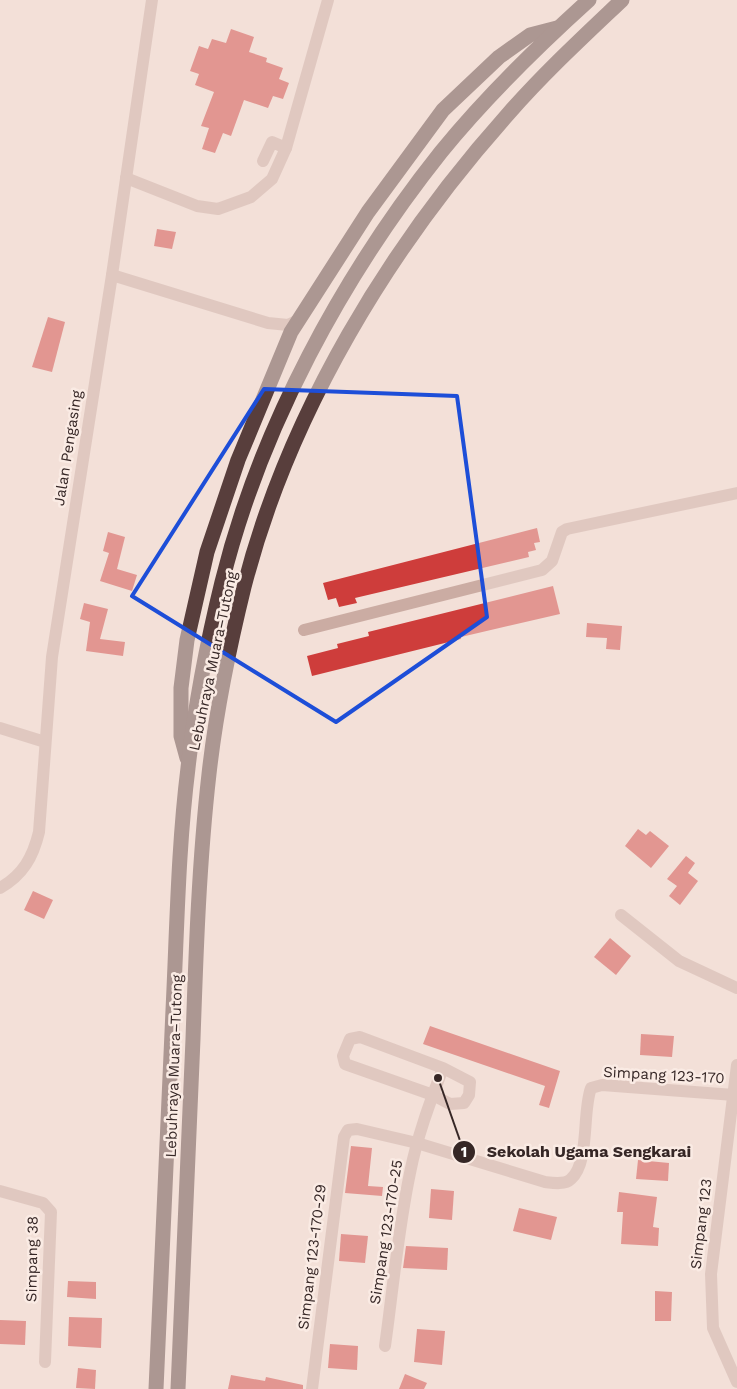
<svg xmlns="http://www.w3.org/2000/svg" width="737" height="1389" viewBox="0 0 737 1389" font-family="'Work Sans',sans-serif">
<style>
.building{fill:#ce3d3b}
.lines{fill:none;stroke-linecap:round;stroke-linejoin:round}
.minor{stroke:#cbaca3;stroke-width:12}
.highway{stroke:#583e3c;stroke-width:15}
.marked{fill:none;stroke:#1d4ed8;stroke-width:4;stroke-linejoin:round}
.labels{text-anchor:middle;stroke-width:5;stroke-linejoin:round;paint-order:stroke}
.street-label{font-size:15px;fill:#362726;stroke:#faebe4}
.leader{fill:none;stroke:#362726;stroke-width:2}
.callout-dot{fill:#362726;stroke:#faebe4;stroke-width:2}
.mark-label{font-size:15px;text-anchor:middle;font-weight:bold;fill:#fff}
.callout-label{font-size:16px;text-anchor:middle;font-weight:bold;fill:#362726;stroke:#faebe4;stroke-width:5;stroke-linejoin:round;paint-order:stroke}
</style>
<rect width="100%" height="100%" fill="#f3e0d8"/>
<!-- building -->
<g class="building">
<polygon points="231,29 254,37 249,52 267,58 266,62 283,68 279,79 289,83 283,99 273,96 268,108 244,100 231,136 223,133 215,153 202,149 209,128 201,126 214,92 195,85 199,74 190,71 199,46 208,49 212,39 226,43"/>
<polygon points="157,229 176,232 172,249 154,246"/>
<polygon points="48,317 65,322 52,372 32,367"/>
<polygon points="537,528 540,542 534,543 536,550 528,552 529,557 355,598 357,603 339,607 336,598 328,600 323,583"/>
<polygon points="108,532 125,537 117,569 137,575 132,591 100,581 109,553 103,551"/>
<polygon points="553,586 560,614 461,637 461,639 312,676 307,656 338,648 337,644 369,636 368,632"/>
<polygon points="84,603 108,609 100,639 125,642 123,656 86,651 90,622 80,619"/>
<polygon points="587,623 622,626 620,650 606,649 607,638 586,637"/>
<polygon points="638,829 646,835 650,831 669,846 651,868 625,846"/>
<polygon points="686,856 695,863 688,873 698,881 680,905 669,896 677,886 667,879"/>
<polygon points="33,891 53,900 44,919 24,910"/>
<polygon points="610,938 631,956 616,975 594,957"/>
<polygon points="430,1026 560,1071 549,1108 539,1105 545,1086 423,1044"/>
<polygon points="641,1034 674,1036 672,1057 640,1055"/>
<polygon points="351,1146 372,1148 368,1186 383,1187 382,1196 345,1193"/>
<polygon points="638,1160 669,1163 668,1181 636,1179"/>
<polygon points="431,1189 454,1191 452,1220 429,1218"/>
<polygon points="619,1192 657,1197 653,1227 659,1228 658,1246 621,1244 623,1212 617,1212"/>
<polygon points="519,1208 557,1217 551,1240 513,1231"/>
<polygon points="341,1234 368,1236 365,1263 339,1261"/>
<polygon points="406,1246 448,1248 447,1270 403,1268"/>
<polygon points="68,1281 96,1282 96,1299 67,1297"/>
<polygon points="655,1291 672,1292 671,1321 655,1321"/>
<polygon points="69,1317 102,1318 101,1348 68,1346"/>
<polygon points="0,1320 26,1321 25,1345 0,1344"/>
<polygon points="417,1329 445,1331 442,1365 414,1362"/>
<polygon points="330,1344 358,1346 357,1370 328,1368"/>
<polygon points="78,1368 96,1370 95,1389 76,1388"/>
<polygon points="405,1374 427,1383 424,1389 399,1389"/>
<polygon points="231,1375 265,1381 266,1377 303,1385 303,1389 228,1389"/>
</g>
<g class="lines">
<!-- minor -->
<g class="minor">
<polyline points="263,161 272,142 286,148"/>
<polyline points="126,178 197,206 218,209 251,197 272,179 286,148 328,0"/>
<polyline points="112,275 268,323 288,325 298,320"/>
<polyline points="304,630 542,570 552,561 562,532 567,529 737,493"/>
<polyline points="0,728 45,742"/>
<path d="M0,888C23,875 33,857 39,832L52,657L112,275L152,0"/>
<polyline points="621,915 679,961 737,988"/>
<polyline points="737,1065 711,1274 713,1328 737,1382"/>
<polyline points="0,1191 43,1203 51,1212 45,1362"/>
<path d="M385,1346C393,1289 398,1230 410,1173C417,1137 430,1102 443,1068L360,1037L350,1039L343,1056L345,1064L433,1095L450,1104L464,1103L469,1095L470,1082L443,1068"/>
<path d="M312,1389L344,1137L348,1130L357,1129L417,1143L545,1182C553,1183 565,1185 571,1179C590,1162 582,1112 591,1088L602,1085L734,1095"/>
</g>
<!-- highway -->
<g class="highway">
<polyline points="187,758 181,736 181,688 187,640 207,552 238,460 291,332 368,212 443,110 499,57 530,35 557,28"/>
<path d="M156,1389C162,1263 167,1136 173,1010C177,930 178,848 188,768C195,705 207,643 222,582C260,428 343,275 441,152C485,98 537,47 589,0"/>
<path d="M178,1389C183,1272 188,1156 193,1039C196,951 199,862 209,774C216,711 229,648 244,587C289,412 390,246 509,113C544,73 583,37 622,0"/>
</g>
</g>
<!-- marked area -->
<path d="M0 0H737V1389H0ZM264,389L457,396L487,617L336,722L132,596Z" fill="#f3e0d8" fill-opacity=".55" fill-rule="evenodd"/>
<path class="marked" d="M264,389L457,396L487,617L336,722L132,596Z"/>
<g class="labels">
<!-- street labels -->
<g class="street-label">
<text transform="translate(68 448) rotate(-81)" y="5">Jalan Pengasing</text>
<text transform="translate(213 661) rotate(-78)" y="5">Lebuhraya Muara–Tutong</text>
<text transform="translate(174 1066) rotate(-88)" y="5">Lebuhraya Muara–Tutong</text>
<text transform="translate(664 1075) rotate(3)" y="5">Simpang 123-170</text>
<text transform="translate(701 1224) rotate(-83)" y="5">Simpang 123</text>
<text transform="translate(386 1232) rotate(-81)" y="5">Simpang 123-170-25</text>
<text transform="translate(312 1257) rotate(-83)" y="5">Simpang 123-170-29</text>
<text transform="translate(32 1259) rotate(-89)" y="5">Simpang 38</text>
</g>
</g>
<!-- callouts -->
<path class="leader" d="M438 1078L464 1152"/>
<g class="callout-dot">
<circle cx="438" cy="1078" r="5"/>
<circle cx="464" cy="1152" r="12"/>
</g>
<g class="mark-label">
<text x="464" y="1157">1</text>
</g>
<g class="callout-label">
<text x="589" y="1157">Sekolah Ugama Sengkarai</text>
</g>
</svg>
